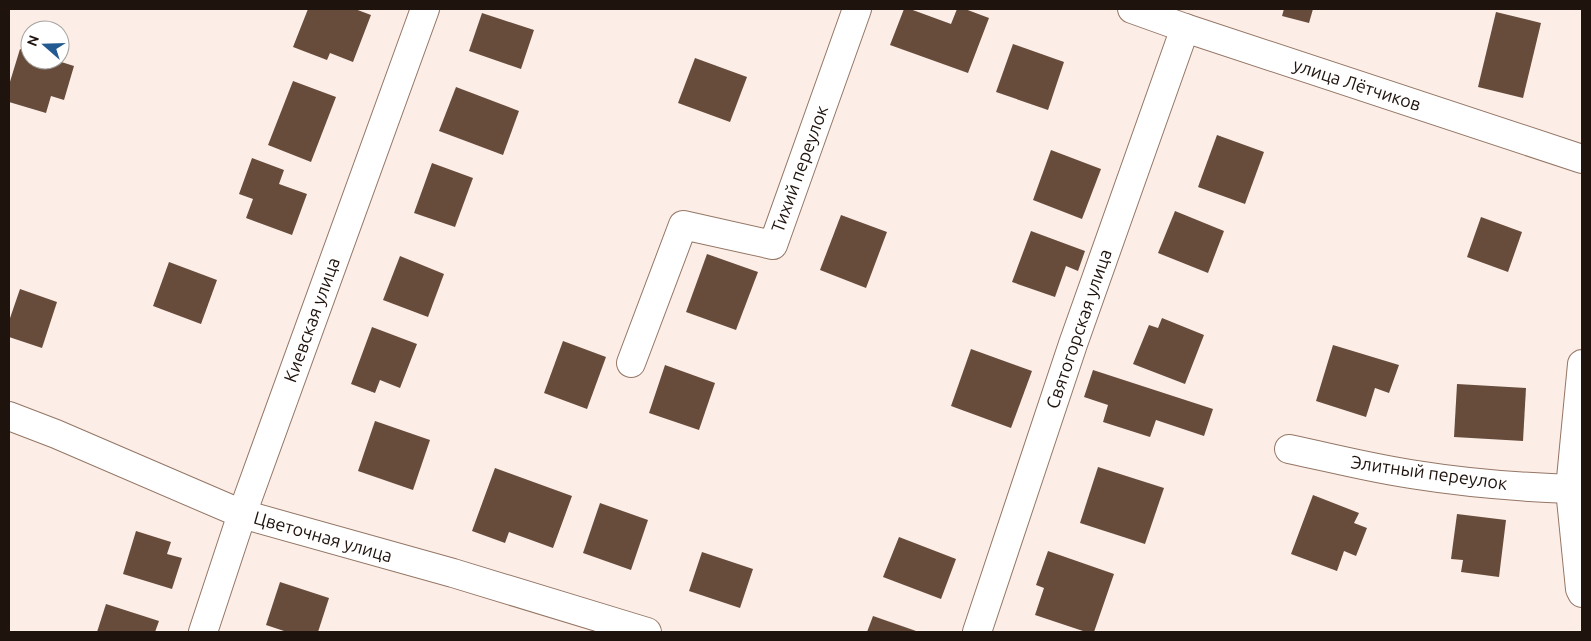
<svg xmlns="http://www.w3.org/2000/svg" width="1591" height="641" viewBox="0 0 1591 641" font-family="Ubuntu,sans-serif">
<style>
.building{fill:#674c3c}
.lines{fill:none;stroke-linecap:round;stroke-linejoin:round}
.minor-casing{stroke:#947665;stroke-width:30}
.tertiary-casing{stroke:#947665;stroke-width:30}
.minor{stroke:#fff;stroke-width:28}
.tertiary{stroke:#fff;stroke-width:28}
.labels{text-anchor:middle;stroke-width:5;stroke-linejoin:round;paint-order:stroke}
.street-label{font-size:18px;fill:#1f130d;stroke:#fff}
</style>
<rect width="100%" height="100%" fill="#fceee7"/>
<!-- building -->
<g class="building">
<polygon points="308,9 355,9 371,15 353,62 330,53 327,60 293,47"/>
<polygon points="904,9 910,9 951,24 957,9 965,9 989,18 968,73 890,45"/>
<polygon points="1284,9 1313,9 1309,23 1282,16"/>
<polygon points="1496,12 1541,23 1523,98 1478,87"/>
<polygon points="482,13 534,30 521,69 469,51"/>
<polygon points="1013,44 1064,62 1048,110 996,92"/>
<polygon points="20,49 30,53 30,60 55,60 74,66 64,100 51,96 46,113 9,102 9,85"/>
<polygon points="695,58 747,77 730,122 678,103"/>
<polygon points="293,81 336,97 311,162 268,145"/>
<polygon points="456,87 519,111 503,155 439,131"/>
<polygon points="1217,135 1264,152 1245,204 1198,187"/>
<polygon points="1051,150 1101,169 1082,219 1033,200"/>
<polygon points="252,158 284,170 279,184 307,194 292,235 246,218 253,199 239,194"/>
<polygon points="432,163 473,178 455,227 414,213"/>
<polygon points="1175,211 1224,231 1208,273 1158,253"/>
<polygon points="841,215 887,232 866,288 820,270"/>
<polygon points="1481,217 1522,232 1508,272 1467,257"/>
<polygon points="1031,231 1085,251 1078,271 1066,266 1055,297 1012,282"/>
<polygon points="707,254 758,272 736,330 686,312"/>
<polygon points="400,256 444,274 428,317 383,300"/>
<polygon points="169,262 217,280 201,324 153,306"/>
<polygon points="20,289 57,302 42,348 9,337 9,321"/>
<polygon points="1162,318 1204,335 1185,384 1133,364 1149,325 1158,328"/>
<polygon points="372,327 417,344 400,388 380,380 375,393 351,384"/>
<polygon points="563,341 606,357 587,409 544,393"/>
<polygon points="1333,345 1399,365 1389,393 1375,388 1366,417 1316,401"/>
<polygon points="971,349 1032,371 1011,428 951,406"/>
<polygon points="665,365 715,383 699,430 649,413"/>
<polygon points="1093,370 1213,409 1204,436 1156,420 1150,437 1103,422 1108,405 1084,397"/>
<polygon points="1457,384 1526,388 1523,441 1454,437"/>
<polygon points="375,421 430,440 413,490 358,471"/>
<polygon points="1098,467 1164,488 1145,544 1080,523"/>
<polygon points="495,468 572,496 553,548 509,532 505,543 472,531"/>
<polygon points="1313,495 1359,513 1354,523 1367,528 1356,556 1344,551 1337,571 1291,554"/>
<polygon points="600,503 648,520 631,570 583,553"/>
<polygon points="1457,514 1506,520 1499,577 1461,572 1463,560 1451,559"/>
<polygon points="136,531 171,542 167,554 182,558 172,589 123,574"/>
<polygon points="899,537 956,559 941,599 883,577"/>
<polygon points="1048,551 1114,574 1094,632 1086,632 1035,615 1044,588 1036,585"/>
<polygon points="702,552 753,569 740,608 689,591"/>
<polygon points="280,582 329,598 318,632 287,632 266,625"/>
<polygon points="106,604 159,621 155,632 97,632"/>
<polygon points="873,616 919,632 867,632"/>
</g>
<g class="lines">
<defs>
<g id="minor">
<polyline points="1132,9 1185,28 1582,159"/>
<polyline points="631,363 683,225 773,245 857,9"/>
<polyline points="9,416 56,434 242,514 453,573 647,632"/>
<path d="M1289,449C1332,458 1374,469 1417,475C1467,483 1519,487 1570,489"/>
<polyline points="203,632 242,514 425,9"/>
<polyline points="977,632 1073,344 1185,28"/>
</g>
<polyline id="tertiary" points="1582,364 1570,489 1580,589 1582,593"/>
</defs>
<!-- minor casing -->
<use href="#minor" class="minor-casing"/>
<!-- tertiary casing -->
<use href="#tertiary" class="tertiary-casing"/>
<!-- minor -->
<use href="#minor" class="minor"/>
<!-- tertiary -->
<use href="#tertiary" class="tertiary"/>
</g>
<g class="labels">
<!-- street labels -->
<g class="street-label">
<text transform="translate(1357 85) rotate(18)" y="6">улица Лётчиков</text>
<text transform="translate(800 169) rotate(-70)" y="6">Тихий переулок</text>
<text transform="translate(312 320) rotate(-70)" y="6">Киевская улица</text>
<text transform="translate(1079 329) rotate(-71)" y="6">Святогорская улица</text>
<text transform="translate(1429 473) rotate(8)" y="6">Элитный переулок</text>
<text transform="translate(323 537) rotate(16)" y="6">Цветочная улица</text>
</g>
</g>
<!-- border -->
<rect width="1591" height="641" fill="none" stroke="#1f130d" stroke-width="20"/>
<!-- north arrow -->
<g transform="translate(45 45) rotate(290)"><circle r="24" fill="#ffffff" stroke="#a5a19e"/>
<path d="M0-4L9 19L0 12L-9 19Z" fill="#235a92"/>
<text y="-8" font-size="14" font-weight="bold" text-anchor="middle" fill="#1f130d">N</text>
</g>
</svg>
